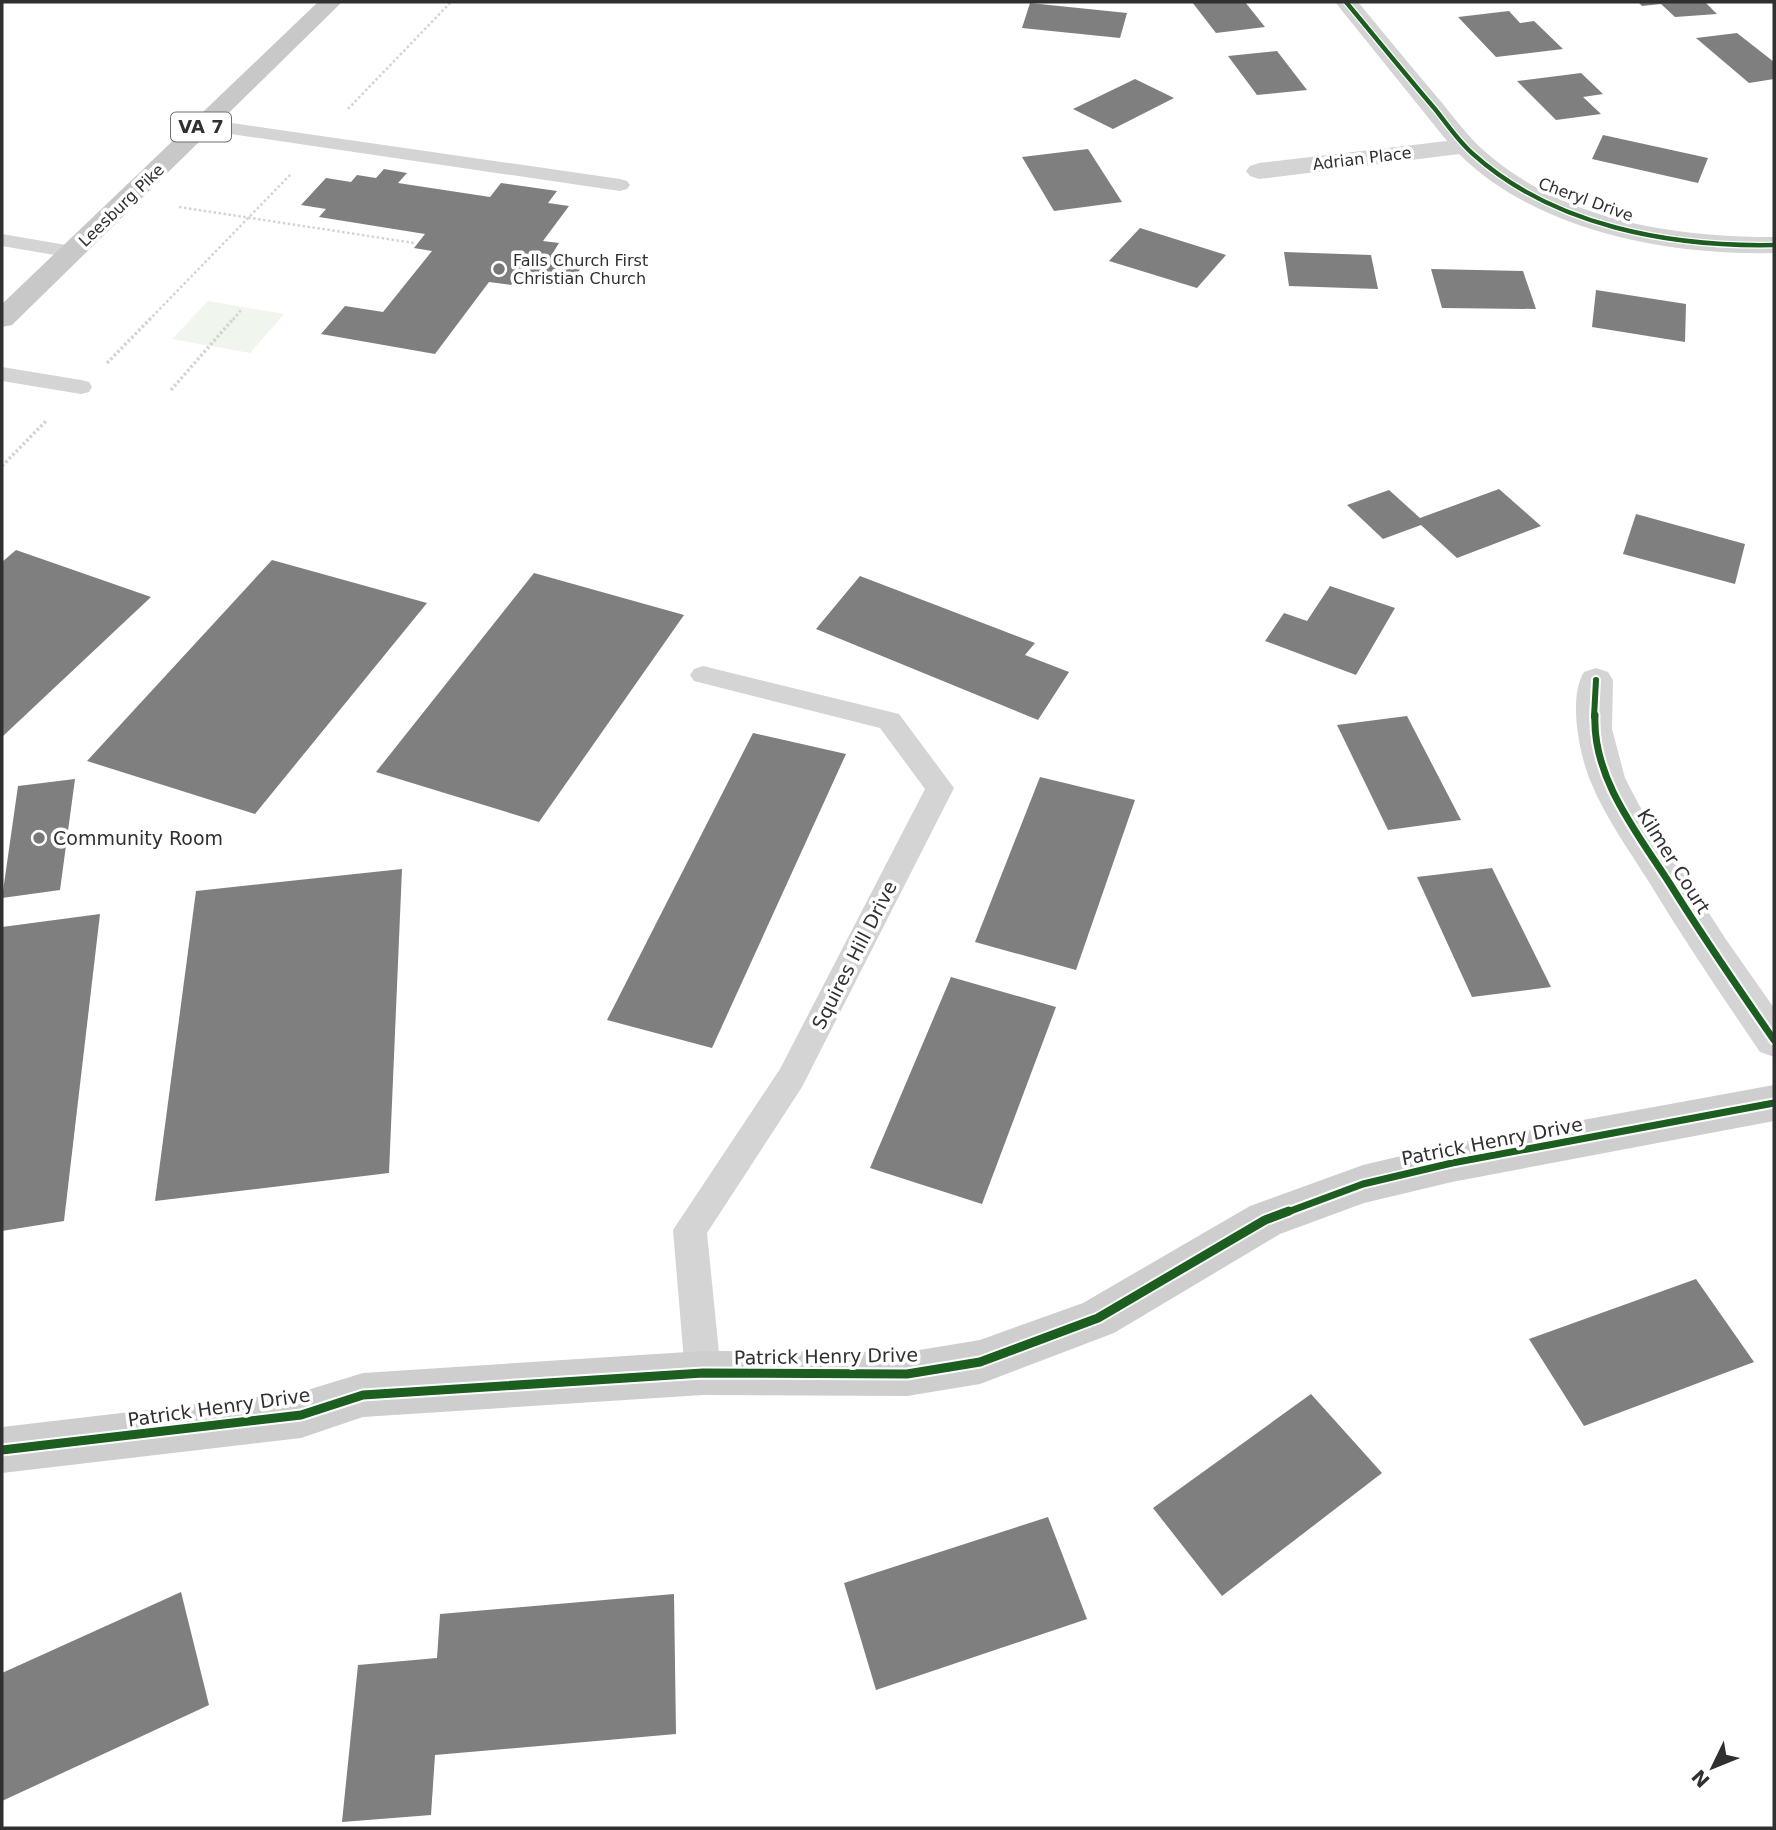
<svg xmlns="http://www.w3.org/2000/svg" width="1776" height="1830" viewBox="0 0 1776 1830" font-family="'DejaVu Sans',sans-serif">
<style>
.green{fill:#f0f5ed}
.building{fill:#7f7f7f}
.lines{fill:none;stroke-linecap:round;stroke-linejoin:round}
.path-far1{stroke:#d4d4d4;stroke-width:2.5;stroke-dasharray:2.5 2.5;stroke-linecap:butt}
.path{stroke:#d4d4d4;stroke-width:3.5;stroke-dasharray:2.5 2.5;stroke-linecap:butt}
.lane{fill:#d4d4d4;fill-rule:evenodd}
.street{fill:#d4d4d4;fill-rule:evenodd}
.secondary{fill:#cecece;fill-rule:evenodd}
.primary{fill:#c8c8c8;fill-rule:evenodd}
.cycleway-far3-casing{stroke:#fff;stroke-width:7}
.cycleway-far2-casing{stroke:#fff;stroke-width:10}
.cycleway-far1-casing{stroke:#fff;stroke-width:11}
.cycleway-casing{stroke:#fff;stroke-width:13}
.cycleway-far3{stroke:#1b5e20;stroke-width:4.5}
.cycleway-far2{stroke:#1b5e20;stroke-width:6}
.cycleway-far1{stroke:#1b5e20;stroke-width:7}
.cycleway{stroke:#1b5e20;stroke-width:9}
.poi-dot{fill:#787878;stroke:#fff;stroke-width:2.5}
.labels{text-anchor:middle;stroke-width:7;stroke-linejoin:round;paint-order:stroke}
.far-street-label{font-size:16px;fill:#303030;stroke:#fff}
.far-poi-label{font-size:16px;fill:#303030;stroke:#fff;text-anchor:start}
.shield{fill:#fff;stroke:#6e6e6e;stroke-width:2}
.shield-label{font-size:18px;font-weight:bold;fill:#303030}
.poi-label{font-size:19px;fill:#303030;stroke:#fff;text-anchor:start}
.street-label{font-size:19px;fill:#303030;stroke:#fff}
</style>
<rect width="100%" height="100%" fill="#fff"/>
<!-- green -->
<polygon class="green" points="208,301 284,314 250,353 172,339"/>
<!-- building -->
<g class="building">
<polygon points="1192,2 1245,2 1265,27 1216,33"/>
<polygon points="1638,2 1705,2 1717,14 1675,17 1661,4 1642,6"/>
<polygon points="1030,3 1127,13 1120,38 1022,28"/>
<polygon points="1509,11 1520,23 1534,21 1563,49 1496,57 1458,17"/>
<polygon points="1737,33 1774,62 1774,79 1749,83 1696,38"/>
<polygon points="1277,51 1307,90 1257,95 1228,56"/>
<polygon points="1581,73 1603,94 1583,97 1601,114 1556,120 1517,81"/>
<polygon points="1135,79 1174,98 1113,129 1073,109"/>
<polygon points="1603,135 1708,158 1698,183 1592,159"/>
<polygon points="1088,149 1122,202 1054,211 1022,157"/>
<polygon points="384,169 407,173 398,183 490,197 501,183 557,191 548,203 569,206 543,241 559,243 551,256 586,261 569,285 517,277 511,285 489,282 435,354 321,334 345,306 383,312 432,251 414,248 425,234 319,217 326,209 301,205 326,178 351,182 357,175 376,178"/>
<polygon points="1140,228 1226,255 1197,288 1109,261"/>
<polygon points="1284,252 1371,255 1378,289 1289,286"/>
<polygon points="1431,269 1523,271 1536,309 1442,308"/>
<polygon points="1596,290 1686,304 1685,342 1592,327"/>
<polygon points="1499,489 1541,526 1457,558 1421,525 1383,539 1347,505 1389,490 1420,518"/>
<polygon points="1636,514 1745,544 1735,584 1623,554"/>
<polygon points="16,550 151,597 2,737 2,562"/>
<polygon points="272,560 427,603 255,814 87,761"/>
<polygon points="534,573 684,615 539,822 376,772"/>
<polygon points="860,576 1035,643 1025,655 1069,672 1038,720 816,629"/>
<polygon points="1330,586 1395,608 1356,675 1265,641 1284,613 1307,621"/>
<polygon points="1407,716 1461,820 1388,830 1337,725"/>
<polygon points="753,733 846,754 712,1048 607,1020"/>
<polygon points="1040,777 1135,800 1076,970 975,942"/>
<polygon points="75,779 60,890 2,898 18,786"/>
<polygon points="1492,868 1551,987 1472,997 1417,877"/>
<polygon points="402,869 389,1173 155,1201 196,891"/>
<polygon points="100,914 64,1221 2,1231 2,927"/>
<polygon points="951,977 1056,1007 982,1204 870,1168"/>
<polygon points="1696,1279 1754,1362 1584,1426 1529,1339"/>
<polygon points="1311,1394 1382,1473 1222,1596 1153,1508"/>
<polygon points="1048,1517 1087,1619 876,1690 844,1583"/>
<polygon points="181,1592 209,1705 2,1801 2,1673"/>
<polygon points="674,1594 676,1734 435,1755 431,1815 342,1822 358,1665 437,1658 440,1614"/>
</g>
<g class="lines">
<!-- path-far1 -->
<g class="path-far1">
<polyline points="348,109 451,2"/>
<polyline points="179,207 414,243"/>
<polyline points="149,320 291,174"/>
<polyline points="233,320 241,310"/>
</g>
<!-- path -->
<g class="path">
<polyline points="107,363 151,318"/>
<polyline points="171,390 234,318"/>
<polyline points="2,466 47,420"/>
</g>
<!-- lane -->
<g class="lane">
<polygon points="204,119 620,179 627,181 630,185 627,189 620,191 197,129 194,125 197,121"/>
<polygon points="2,234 72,246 79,248 82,252 79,256 72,258 2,246"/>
<polygon points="2,367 81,380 89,382 92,387 89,392 81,394 2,381"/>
<polygon points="703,666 899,714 954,788 802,1087 707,1233 721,1373 716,1385 703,1390 690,1385 685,1373 673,1230 780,1069 925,789 880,728 694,681 690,675 694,669"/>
</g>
<!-- street -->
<g class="street">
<path d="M1335,2H1358C1386,36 1414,70 1443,104C1455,119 1467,135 1481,148C1559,220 1672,237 1774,237V253C1670,256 1536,231 1459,154L1259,179L1250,176L1246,171L1250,166L1259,163L1447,141Z"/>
<path d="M1596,668L1608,672L1613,680L1612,729L1625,778L1639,805L1725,938L1774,1008V1057L1760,1052C1722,996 1684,940 1649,882C1628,849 1605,817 1590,780C1579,753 1568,697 1584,672Z"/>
</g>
<!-- secondary -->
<polygon class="secondary" points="1774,1085 1774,1121 1452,1182 1364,1203 1280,1234 1114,1333 980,1384 907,1396 703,1395 363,1417 301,1438 2,1473 2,1427 301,1392 363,1373 703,1351 907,1352 980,1340 1083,1303 1250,1206 1363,1165 1452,1144"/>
<!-- primary -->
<polygon class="primary" points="318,2 342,2 12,325 2,327 2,304"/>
<defs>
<path id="cycleway-far3" d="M1346,2C1376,38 1405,74 1435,109C1447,124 1458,141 1473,154C1553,226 1670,247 1774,245"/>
<polyline id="cycleway-far2" points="1594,717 1596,680"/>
<g id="cycleway-far1">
<path d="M1595,715C1592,778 1638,834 1670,884C1703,937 1738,988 1774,1040"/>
<polyline points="1285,1213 1363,1184 1452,1163 1774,1103"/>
</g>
<polyline id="cycleway" points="2,1450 301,1415 363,1395 703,1373 907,1374 980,1362 1098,1318 1265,1220 1289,1211"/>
</defs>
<!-- cycleway-far3 casing -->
<use href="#cycleway-far3" class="cycleway-far3-casing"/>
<!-- cycleway-far2 casing -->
<use href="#cycleway-far2" class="cycleway-far2-casing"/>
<!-- cycleway-far1 casing -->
<use href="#cycleway-far1" class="cycleway-far1-casing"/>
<!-- cycleway casing -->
<use href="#cycleway" class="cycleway-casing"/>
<!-- cycleway-far3 -->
<use href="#cycleway-far3" class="cycleway-far3"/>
<!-- cycleway-far2 -->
<use href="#cycleway-far2" class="cycleway-far2"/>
<!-- cycleway-far1 -->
<use href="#cycleway-far1" class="cycleway-far1"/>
<!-- cycleway -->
<use href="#cycleway" class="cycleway"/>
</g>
<!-- markers -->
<g class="poi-dot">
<circle cx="499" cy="269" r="7"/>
<circle cx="39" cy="838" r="7"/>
</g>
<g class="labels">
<!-- far-street labels -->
<g class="far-street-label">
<text transform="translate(1362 158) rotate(-7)" y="6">Adrian Place</text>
<text transform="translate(1586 199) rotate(20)" y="6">Cheryl Drive</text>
<text transform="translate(121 205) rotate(-44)" y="6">Leesburg Pike</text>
</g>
<!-- far-poi labels -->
<g class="far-poi-label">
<text x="513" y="266">Falls Church First<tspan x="513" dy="18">Christian Church</tspan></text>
</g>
<!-- shield labels -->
<rect class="shield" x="171" y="112.5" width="60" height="29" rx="5"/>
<g class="shield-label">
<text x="201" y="133">VA 7</text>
</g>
<!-- poi labels -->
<g class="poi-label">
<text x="53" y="845">Community Room</text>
</g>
<!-- street labels -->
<g class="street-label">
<text transform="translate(1674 861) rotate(58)" y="7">Kilmer Court</text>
<text transform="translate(854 955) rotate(-63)" y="7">Squires Hill Drive</text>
<text transform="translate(1492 1141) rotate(-11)" y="7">Patrick Henry Drive</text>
<text transform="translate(826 1356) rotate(-1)" y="7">Patrick Henry Drive</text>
<text transform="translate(219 1407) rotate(-8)" y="7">Patrick Henry Drive</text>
</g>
</g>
<!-- border -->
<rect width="1776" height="1830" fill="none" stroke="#303030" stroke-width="7"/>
<!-- north arrow -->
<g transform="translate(1713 1767) rotate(227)" stroke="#ffffff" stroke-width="5" paint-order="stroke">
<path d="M0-5L12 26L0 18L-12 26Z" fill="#303030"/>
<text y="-10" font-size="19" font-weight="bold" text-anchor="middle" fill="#303030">N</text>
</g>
</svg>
